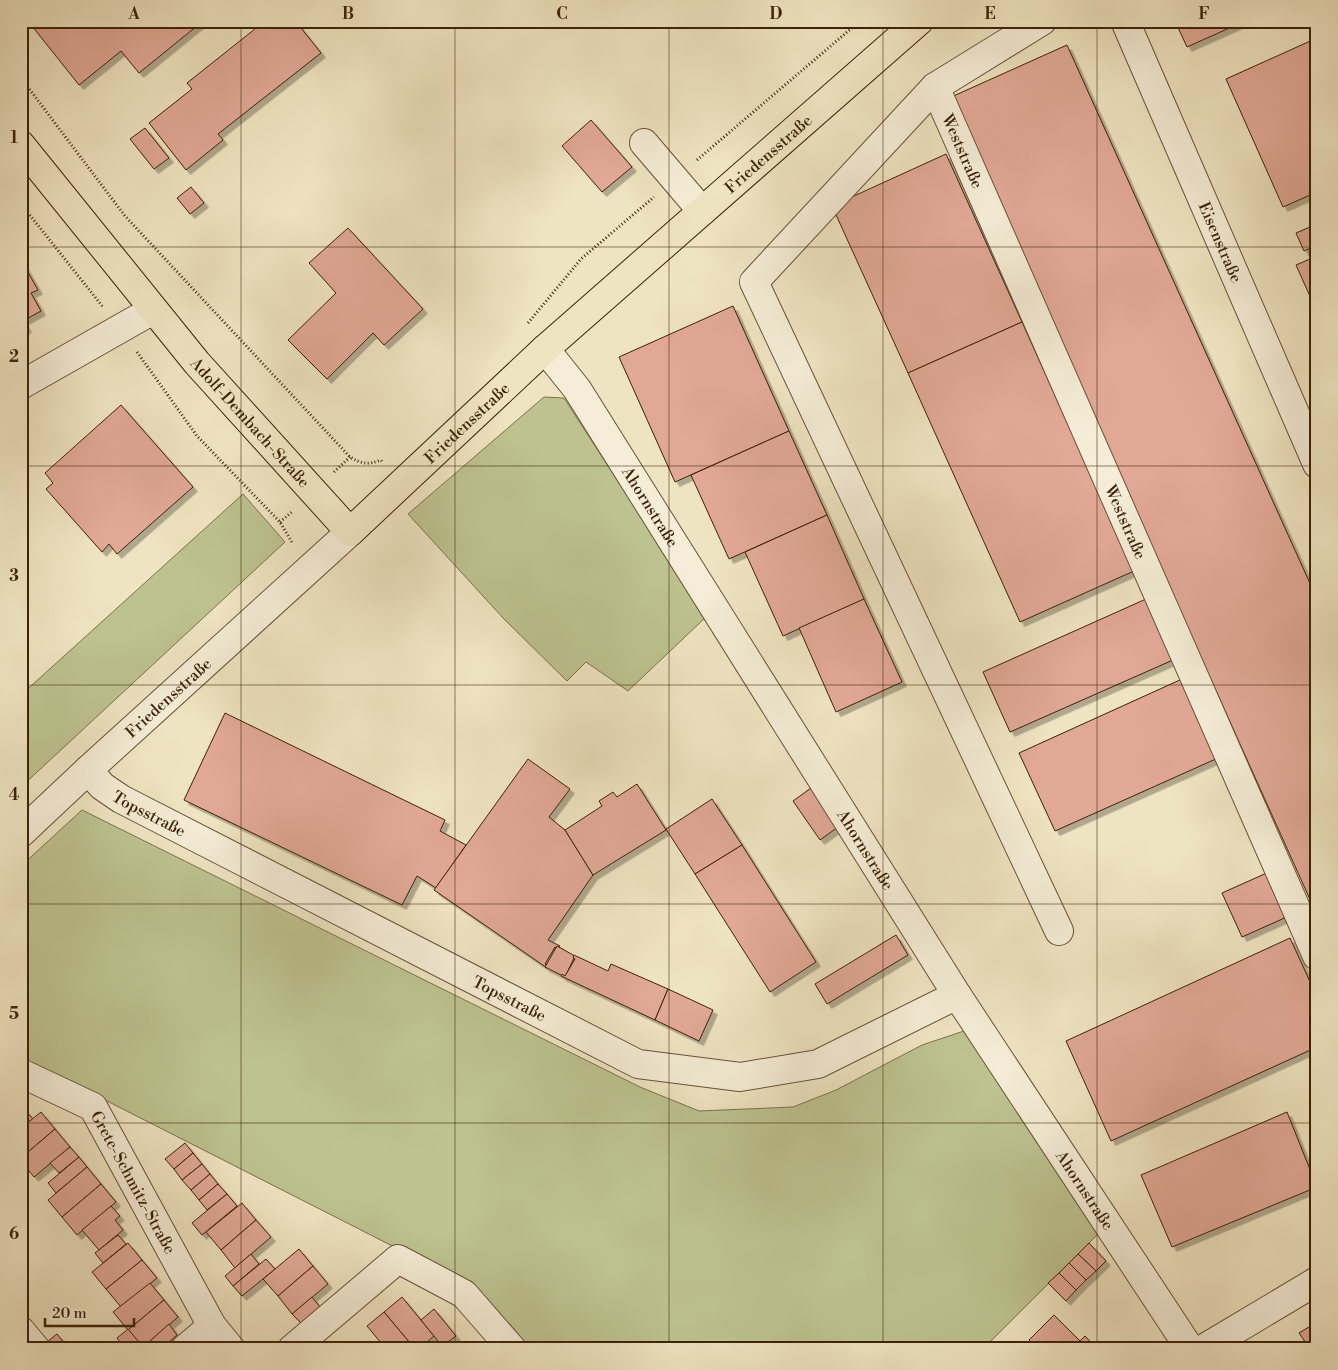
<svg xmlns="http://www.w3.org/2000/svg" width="1338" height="1370" viewBox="0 0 1338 1370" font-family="'Libre Bodoni',serif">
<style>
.green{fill:#bdc390;stroke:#7c724b}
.building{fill:#e1a896;stroke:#3c2206;filter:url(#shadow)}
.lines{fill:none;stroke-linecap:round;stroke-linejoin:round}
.minor-casing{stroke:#695235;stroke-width:30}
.major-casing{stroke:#3c2206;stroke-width:30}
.path{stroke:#3c2206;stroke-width:3;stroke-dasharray:1 2.5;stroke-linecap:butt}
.minor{stroke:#f5edd7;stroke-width:28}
.major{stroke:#efe4c1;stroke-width:28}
.grid{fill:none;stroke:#3c2206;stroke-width:1;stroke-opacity:0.55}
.labels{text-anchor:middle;stroke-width:4.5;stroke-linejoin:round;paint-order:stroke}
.street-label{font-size:16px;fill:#3c2206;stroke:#f5edd7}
.neatline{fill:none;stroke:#3c2206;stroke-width:2}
.grid-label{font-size:16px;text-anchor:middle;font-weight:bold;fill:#3c2206}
</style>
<defs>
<filter id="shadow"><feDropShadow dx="4.5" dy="4.5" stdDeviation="0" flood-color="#0004"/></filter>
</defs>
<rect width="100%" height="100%" fill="#efe4c1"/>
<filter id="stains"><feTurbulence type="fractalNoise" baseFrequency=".004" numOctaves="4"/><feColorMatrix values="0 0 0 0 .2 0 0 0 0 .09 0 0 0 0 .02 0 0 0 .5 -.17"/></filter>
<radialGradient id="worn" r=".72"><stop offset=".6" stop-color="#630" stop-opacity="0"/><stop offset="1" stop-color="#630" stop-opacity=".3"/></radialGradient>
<!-- green -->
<g class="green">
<polygon points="544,397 564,398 706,617 628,691 586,662 567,681 504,619 408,514"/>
<polygon points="243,494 285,542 21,787 21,695"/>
<polygon points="82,810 640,1087 699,1111 793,1107 836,1090 922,1045 967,1030 1101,1231 983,1349 529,1349 479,1290 109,1102 21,1060 21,866"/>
</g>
<!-- building -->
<g class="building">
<polygon points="28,21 203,21 139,73 121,51 79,85"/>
<polygon points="265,21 299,21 297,23 321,53 218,134 223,140 186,170 149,123 192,89 187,83"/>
<polygon points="1175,21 1245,21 1187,47"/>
<polygon points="1317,38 1317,192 1283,207 1226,79"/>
<polygon points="1067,45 1317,599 1317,915 949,98"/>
<polygon points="591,120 632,167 602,192 562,146"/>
<polygon points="145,128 169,158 154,169 130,139"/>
<polygon points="946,154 1022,322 908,373 832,206"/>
<polygon points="191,187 204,203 190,214 177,198"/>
<polygon points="1317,224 1317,245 1304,251 1296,233"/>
<polygon points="348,228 423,309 384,345 373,333 327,379 288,340 336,293 309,263"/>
<polygon points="1317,256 1317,312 1296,265"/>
<polygon points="21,260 38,290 31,293 41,311 23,321 27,328 21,332"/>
<polygon points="733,306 789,431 675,482 619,357"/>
<polygon points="1022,322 1134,571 1020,622 908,373"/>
<polygon points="121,405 193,487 117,554 109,544 102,552 46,489 53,483 45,473"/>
<polygon points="789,431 827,515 729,559 691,475"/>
<polygon points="827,515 864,599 783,636 745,552"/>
<polygon points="864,599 902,682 836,712 799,628"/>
<polygon points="1146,599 1173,660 1010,732 983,672"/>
<polygon points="1182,679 1218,758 1055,831 1019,753"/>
<polygon points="225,713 445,820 440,831 466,845 436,888 417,876 402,905 184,800"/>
<polygon points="528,759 570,789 549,817 565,830 593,875 548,940 560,946 558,949 555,947 545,964 548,966 547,968 434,890"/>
<polygon points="637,784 666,830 593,875 565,830 602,806 599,801 613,792 617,797"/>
<polygon points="811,788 838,827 820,840 793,801"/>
<polygon points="712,799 742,845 695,874 666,829"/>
<polygon points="742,845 816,962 770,992 695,874"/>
<polygon points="1269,872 1289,916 1242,937 1222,893"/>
<polygon points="896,935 908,955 827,1004 815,984"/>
<polygon points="1290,938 1317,997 1317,1047 1111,1141 1066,1041"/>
<polygon points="557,946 575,956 565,977 545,967"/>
<polygon points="574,955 608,971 611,964 668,989 655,1020 561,976 562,974 565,976 575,959 573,957"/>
<polygon points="668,989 713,1010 699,1041 655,1020"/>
<polygon points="24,1109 33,1119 21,1128 21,1111"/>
<polygon points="41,1112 55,1129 21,1158 21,1128"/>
<polygon points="1287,1112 1317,1187 1172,1247 1141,1175"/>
<polygon points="55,1129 70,1147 34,1177 21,1161 21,1158"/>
<polygon points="185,1143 193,1153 174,1169 165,1159"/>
<polygon points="70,1147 79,1157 59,1173 50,1163"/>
<polygon points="193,1153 202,1164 182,1180 174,1169"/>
<polygon points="79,1157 87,1167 56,1193 48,1183"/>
<polygon points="202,1164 210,1174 191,1190 182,1180"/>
<polygon points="87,1167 101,1184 62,1217 48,1200"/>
<polygon points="210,1174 218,1184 199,1200 191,1190"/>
<polygon points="101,1184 116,1202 77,1235 62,1217"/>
<polygon points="218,1184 227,1194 207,1210 199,1200"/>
<polygon points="227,1194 237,1206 202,1235 192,1223"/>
<polygon points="242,1203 256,1220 221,1250 206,1232"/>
<polygon points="111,1206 120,1216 115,1220 123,1230 99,1250 82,1230"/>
<polygon points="256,1220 271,1237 235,1268 221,1250"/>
<polygon points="118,1235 126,1244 103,1263 95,1253"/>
<polygon points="128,1243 142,1260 106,1289 92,1272"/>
<polygon points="1089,1243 1106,1261 1096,1271 1078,1254"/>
<polygon points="299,1249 313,1266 278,1296 263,1279"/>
<polygon points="251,1254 259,1264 233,1286 225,1276"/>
<polygon points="1078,1254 1096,1271 1086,1280 1069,1263"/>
<polygon points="266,1259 275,1269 242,1296 233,1286"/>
<polygon points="142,1260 157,1278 121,1307 106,1289"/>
<polygon points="1069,1263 1086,1280 1076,1290 1059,1273"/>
<polygon points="313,1266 328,1284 292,1314 278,1296"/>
<polygon points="1059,1273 1076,1290 1066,1301 1048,1283"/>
<polygon points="150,1283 164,1300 128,1330 113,1312"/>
<polygon points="312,1297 320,1307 301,1323 292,1314"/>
<polygon points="402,1297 434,1336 419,1349 415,1349 384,1312"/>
<polygon points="164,1300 178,1317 143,1347 128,1330"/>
<polygon points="434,1309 456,1336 442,1346 421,1320"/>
<polygon points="384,1312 415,1349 386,1349 367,1326"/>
<polygon points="1054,1315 1080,1341 1072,1349 1037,1349 1029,1340"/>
<polygon points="1317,1322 1317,1349 1310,1349 1299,1333"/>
<polygon points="169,1324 177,1335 161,1349 156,1349 150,1341"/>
<polygon points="128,1329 143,1347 144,1346 146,1349 125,1349 117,1338"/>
<polygon points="57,1334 66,1345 63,1349 52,1349 47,1342"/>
<polygon points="1085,1336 1097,1349 1072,1349"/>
<polygon points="346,1343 351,1349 340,1349"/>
</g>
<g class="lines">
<defs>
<g id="minor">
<polyline points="1042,21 935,87 754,282 1059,931"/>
<path id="s1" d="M1125,21L1317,464"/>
<path id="s2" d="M935,87L1317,956"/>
<polyline points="644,143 702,211"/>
<path id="s3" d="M545,349L577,389L957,995L1190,1349"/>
<polyline points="21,385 153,310"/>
<path id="s4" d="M88,770L102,786L121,799L638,1064L740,1077L818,1064L957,995"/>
<path id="s5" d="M21,833L88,770L350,532"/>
<path id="s6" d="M21,1073L93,1107L212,1326L231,1349"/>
<polyline points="21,1331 36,1349"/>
<polyline points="185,1349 212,1326"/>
<polyline points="292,1349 398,1259 464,1294 512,1349"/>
<polyline points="1203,1349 1317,1281"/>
</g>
<g id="major">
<path id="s7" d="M21,145L197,363L350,532L545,349L919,21"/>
</g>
</defs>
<!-- minor casing -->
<use href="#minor" class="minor-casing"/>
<!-- major casing -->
<use href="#major" class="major-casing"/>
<!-- path -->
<g class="path">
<path d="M21,78L125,216L350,457C362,464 368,465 381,460L383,463"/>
<polyline points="697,160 860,21"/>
<polyline points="21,204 103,307"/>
<polyline points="528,323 581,259 654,197"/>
<polyline points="137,352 197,436 280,522 293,544"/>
<polyline points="334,472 350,457"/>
<polyline points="280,522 293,511"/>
</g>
<!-- minor -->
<use href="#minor" class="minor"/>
<!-- major -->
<use href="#major" class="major"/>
</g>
<!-- grid -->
<path class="grid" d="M241,21V1349M455,21V1349M669,21V1349M883,21V1349M1097,21V1349M21,247H1317M21,466H1317M21,685H1317M21,904H1317M21,1123H1317"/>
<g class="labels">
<!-- street labels -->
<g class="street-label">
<text dy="6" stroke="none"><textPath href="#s2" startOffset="70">Weststraße</textPath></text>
<text dy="6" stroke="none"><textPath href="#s7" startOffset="1072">Friedensstraße</textPath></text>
<text dy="6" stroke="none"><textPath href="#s1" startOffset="241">Eisenstraße</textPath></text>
<text dy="6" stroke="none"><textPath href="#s7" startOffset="360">Adolf-Dembach-Straße</textPath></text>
<text dy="6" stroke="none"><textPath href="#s7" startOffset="668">Friedensstraße</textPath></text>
<text dy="6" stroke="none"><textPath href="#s3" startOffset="190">Ahornstraße</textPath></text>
<text dy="6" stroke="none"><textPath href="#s2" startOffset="475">Weststraße</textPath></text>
<text dy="6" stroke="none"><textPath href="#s5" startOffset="200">Friedensstraße</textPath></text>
<text dy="6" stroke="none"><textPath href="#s4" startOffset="76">Topsstraße</textPath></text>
<text dy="6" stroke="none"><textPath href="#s3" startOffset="595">Ahornstraße</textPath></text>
<text dy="6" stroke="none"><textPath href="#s4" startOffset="481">Topsstraße</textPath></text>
<text dy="6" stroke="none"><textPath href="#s6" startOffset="165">Grete-Schmitz-Straße</textPath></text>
<text dy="6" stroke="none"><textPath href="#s3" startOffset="1000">Ahornstraße</textPath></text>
</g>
</g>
<!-- margin -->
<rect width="1338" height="1370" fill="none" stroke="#efe4c1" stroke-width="55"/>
<!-- scale -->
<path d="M45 1318v8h89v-8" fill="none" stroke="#3c2206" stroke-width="2.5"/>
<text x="52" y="1318" font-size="15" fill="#3c2206" stroke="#f5edd7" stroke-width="4" paint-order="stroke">20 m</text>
<rect x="28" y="28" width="1282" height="1314" class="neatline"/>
<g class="grid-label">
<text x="134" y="19">A</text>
<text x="348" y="19">B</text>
<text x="562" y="19">C</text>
<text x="776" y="19">D</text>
<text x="990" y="19">E</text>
<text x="1204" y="19">F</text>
<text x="14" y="143">1</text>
<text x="14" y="362">2</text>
<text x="14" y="581">3</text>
<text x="14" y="800">4</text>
<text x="14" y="1019">5</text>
<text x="14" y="1239">6</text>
</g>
<rect width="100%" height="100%" filter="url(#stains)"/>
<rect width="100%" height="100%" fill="url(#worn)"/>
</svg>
